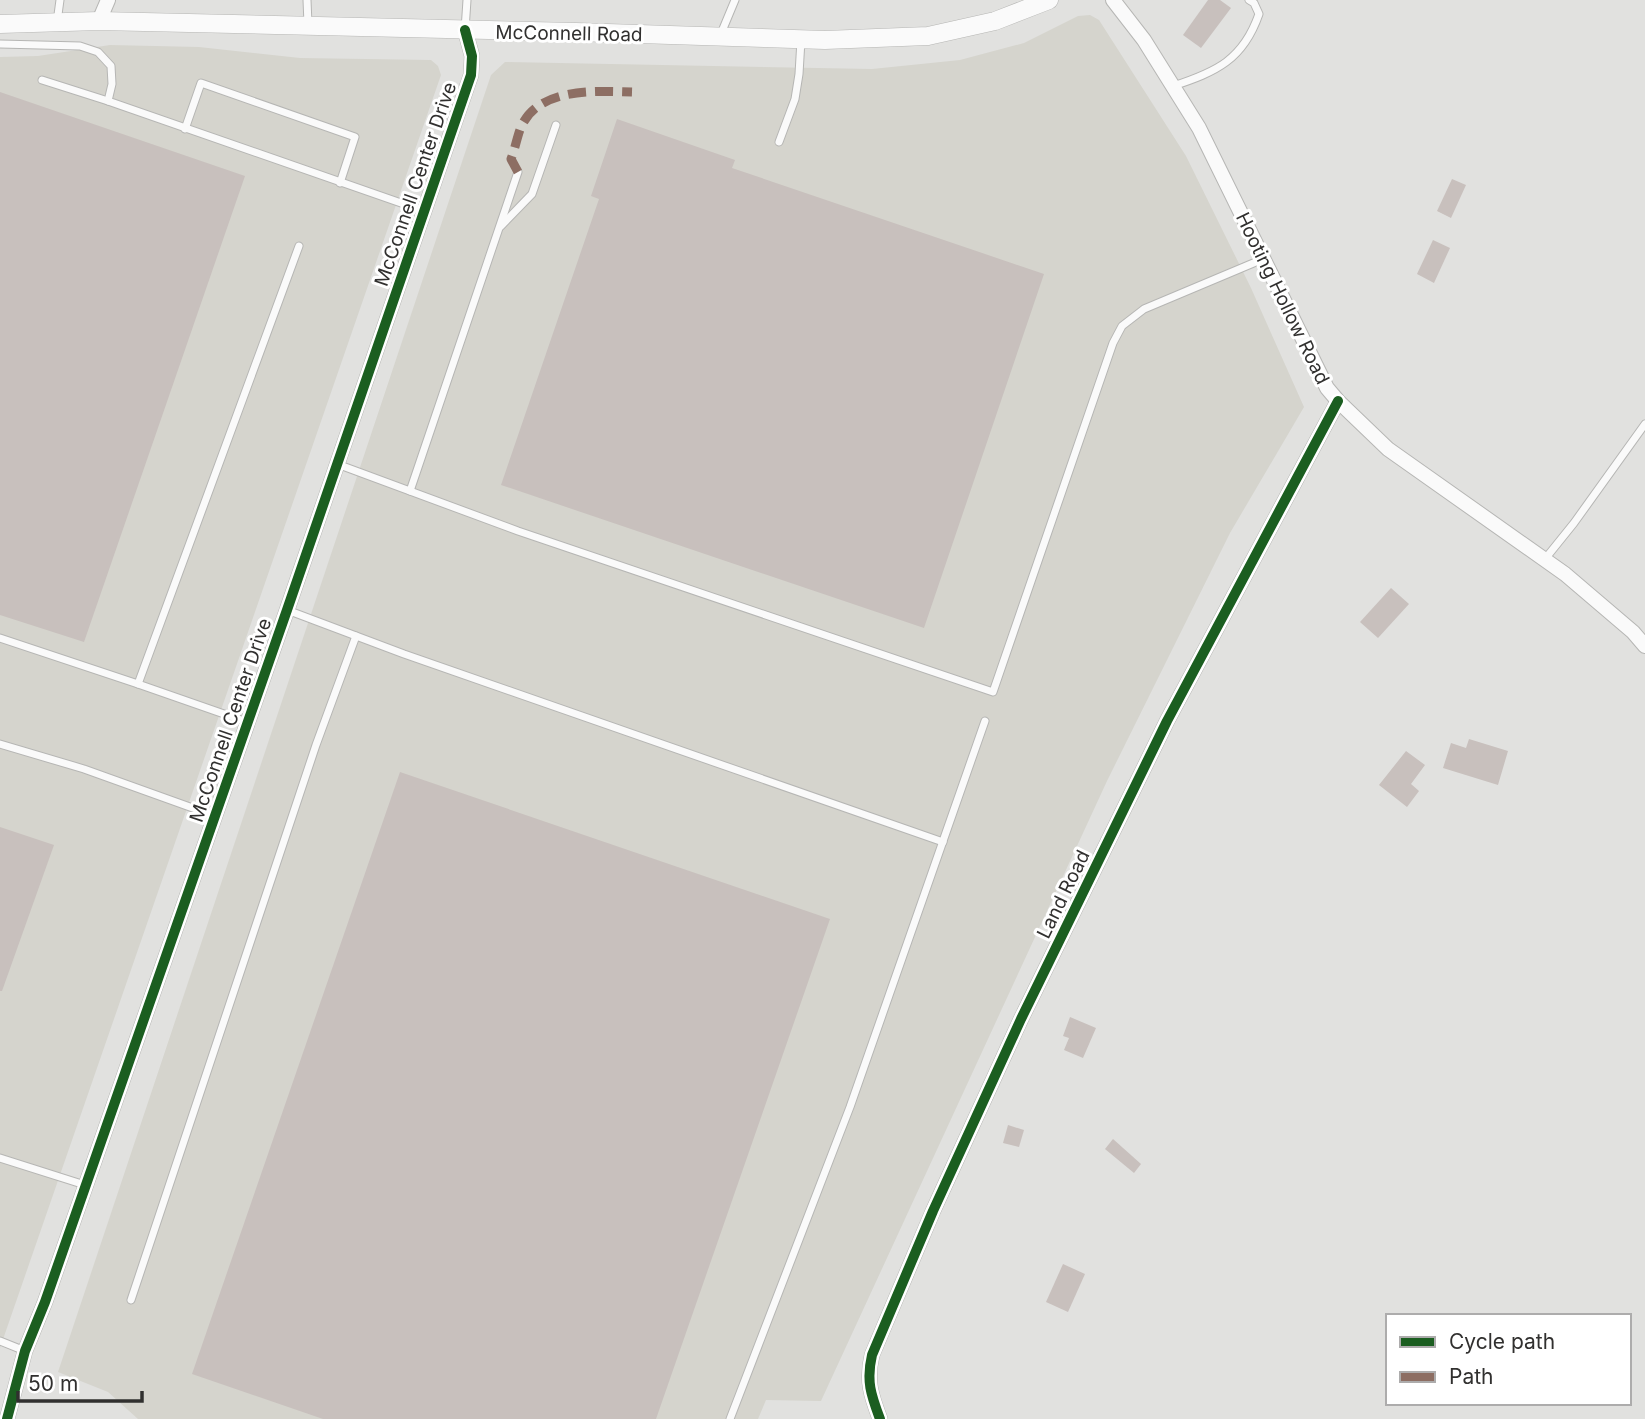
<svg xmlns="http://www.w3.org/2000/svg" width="1645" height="1419" viewBox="0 0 1645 1419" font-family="Inter,sans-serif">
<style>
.built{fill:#d5d4cd}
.building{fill:#c8c0bd}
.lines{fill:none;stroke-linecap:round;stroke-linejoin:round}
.service-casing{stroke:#b6b6b4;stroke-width:9}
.minor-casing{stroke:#b6b6b4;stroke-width:16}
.tertiary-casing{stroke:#b6b6b4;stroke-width:19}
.service{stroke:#fafafa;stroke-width:7}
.minor{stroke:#fafafa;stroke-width:14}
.tertiary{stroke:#fafafa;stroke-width:18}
.quiet{stroke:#8d6e63;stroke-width:9;stroke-dasharray:18 9;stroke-linecap:butt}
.cycleway-casing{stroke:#fff;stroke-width:15}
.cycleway{stroke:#1b5e20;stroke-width:10}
.labels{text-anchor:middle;stroke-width:6;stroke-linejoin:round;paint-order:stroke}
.street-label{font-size:19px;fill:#31302f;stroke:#fff}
</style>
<rect width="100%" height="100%" fill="#e1e1df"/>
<!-- built -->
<g class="built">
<polygon points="1090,15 1099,20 1186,156 1251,288 1304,407 1230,533 1107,781 821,1401 766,1400 758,1419 138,1419 108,1392 58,1372 491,75 505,62 872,69 960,60 1024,43 1078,16"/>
<polygon points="110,45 199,47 300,58 431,60 438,66 441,75 0,1348 0,57 38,56"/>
</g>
<!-- building -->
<g class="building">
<polygon points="1208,0 1220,0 1231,8 1201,48 1183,35"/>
<polygon points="0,92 245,176 84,642 0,615"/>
<polygon points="617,119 735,160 732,168 1044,274 924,628 501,485 599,199 591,196"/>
<polygon points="1452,179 1466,185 1451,218 1437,211"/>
<polygon points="1433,240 1450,248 1434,283 1417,274"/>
<polygon points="1391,588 1409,604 1378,638 1360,622"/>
<polygon points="1469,739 1508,751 1498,785 1443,768 1451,743 1466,748"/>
<polygon points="1406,751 1425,765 1411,784 1419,791 1407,807 1379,785"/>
<polygon points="400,772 830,919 656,1419 323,1419 192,1374"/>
<polygon points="0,827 54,845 2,991 0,991"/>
<polygon points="1070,1017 1096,1028 1083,1058 1064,1050 1069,1038 1063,1036"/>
<polygon points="1008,1125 1024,1130 1019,1147 1003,1143"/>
<polygon points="1113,1139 1141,1164 1134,1173 1105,1149"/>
<polygon points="1063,1264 1085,1274 1068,1312 1046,1302"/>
</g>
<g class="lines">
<defs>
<g id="service">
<polyline points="307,0 308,24"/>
<polyline points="57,22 60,0"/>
<polyline points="465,30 467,0"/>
<polyline points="720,36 735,0"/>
<polyline points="0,44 80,46 98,52 111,66 112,84 108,101 424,211"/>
<polyline points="42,80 108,101"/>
<path d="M1173,86C1216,72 1243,60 1259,14L1254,3L1249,0"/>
<polyline points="185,129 201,83 355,137 340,183"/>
<polyline points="779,142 795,99 799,74 801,40"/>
<polyline points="501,226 532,194 556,125"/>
<polyline points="337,464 518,531 993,692 1113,343 1122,326 1144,309 1263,259"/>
<polyline points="410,491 518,172"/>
<polyline points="1545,559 1574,523 1645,424"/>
<polyline points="287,610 404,654 943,842"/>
<polyline points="0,638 138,684"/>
<polyline points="247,722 138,684 299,246"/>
<polyline points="0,744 84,769 215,816"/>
<polyline points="0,1158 85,1185"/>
<polyline points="131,1300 316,745 356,636"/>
<polyline points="0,1341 25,1351"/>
<polyline points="730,1419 850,1107 985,721"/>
</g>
<g id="minor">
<polyline points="1113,0 1144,40 1199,128 1327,388 1338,401 1388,449 1565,574 1633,632 1645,646"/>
<polyline points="99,21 108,0"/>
<polyline points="7,1419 25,1351 45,1302 287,610 471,75 472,56 465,30"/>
<path d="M880,1419C871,1395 866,1381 872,1355L933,1211L1021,1019L1167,721L1338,401"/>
</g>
<polyline id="tertiary" points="0,24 99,21 576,32 825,40 928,36 995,21 1049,0"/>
</defs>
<!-- service casing -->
<use href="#service" class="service-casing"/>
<!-- minor casing -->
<use href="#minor" class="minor-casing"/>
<!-- tertiary casing -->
<use href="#tertiary" class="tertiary-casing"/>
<!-- service -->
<use href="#service" class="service"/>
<!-- minor -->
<use href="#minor" class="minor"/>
<!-- tertiary -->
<use href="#tertiary" class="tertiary"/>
<!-- quiet -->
<path class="quiet" d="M518,172L511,159C515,149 517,137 521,127C539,87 595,91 632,92"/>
<defs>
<g id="cycleway">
<polyline points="7,1419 25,1351 45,1302 287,610 471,75 472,56 465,30"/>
<path d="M880,1419C871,1395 866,1381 872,1355L933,1211L1021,1019L1167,721L1338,401"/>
</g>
</defs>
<!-- cycleway casing -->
<use href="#cycleway" class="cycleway-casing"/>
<!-- cycleway -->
<use href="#cycleway" class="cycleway"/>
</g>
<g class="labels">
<!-- street labels -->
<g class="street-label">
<text transform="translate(569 33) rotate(1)" y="7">McConnell Road</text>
<text transform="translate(415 184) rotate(-71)" y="7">McConnell Center Drive</text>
<text transform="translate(1283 298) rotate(64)" y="7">Hooting Hollow Road</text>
<text transform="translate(230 720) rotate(-71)" y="7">McConnell Center Drive</text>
<text transform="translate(1063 894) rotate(-64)" y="7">Land Road</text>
</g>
</g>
<!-- legend -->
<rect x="1386" y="1314" width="245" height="91" fill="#ffffff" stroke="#adacac" stroke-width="2"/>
<rect x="1400" y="1337" width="35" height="10" fill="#1b5e20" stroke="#adacac" stroke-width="2"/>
<text x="1449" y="1349" font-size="21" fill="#31302f">Cycle path</text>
<rect x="1400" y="1372" width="35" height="10" fill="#8d6e63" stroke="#adacac" stroke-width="2"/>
<text x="1449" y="1384" font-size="21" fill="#31302f">Path</text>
<!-- scale -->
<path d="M18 1391v10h124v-10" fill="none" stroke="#31302f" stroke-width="3.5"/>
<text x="28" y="1391" font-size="21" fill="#31302f" stroke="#ffffff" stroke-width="5" paint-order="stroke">50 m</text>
</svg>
